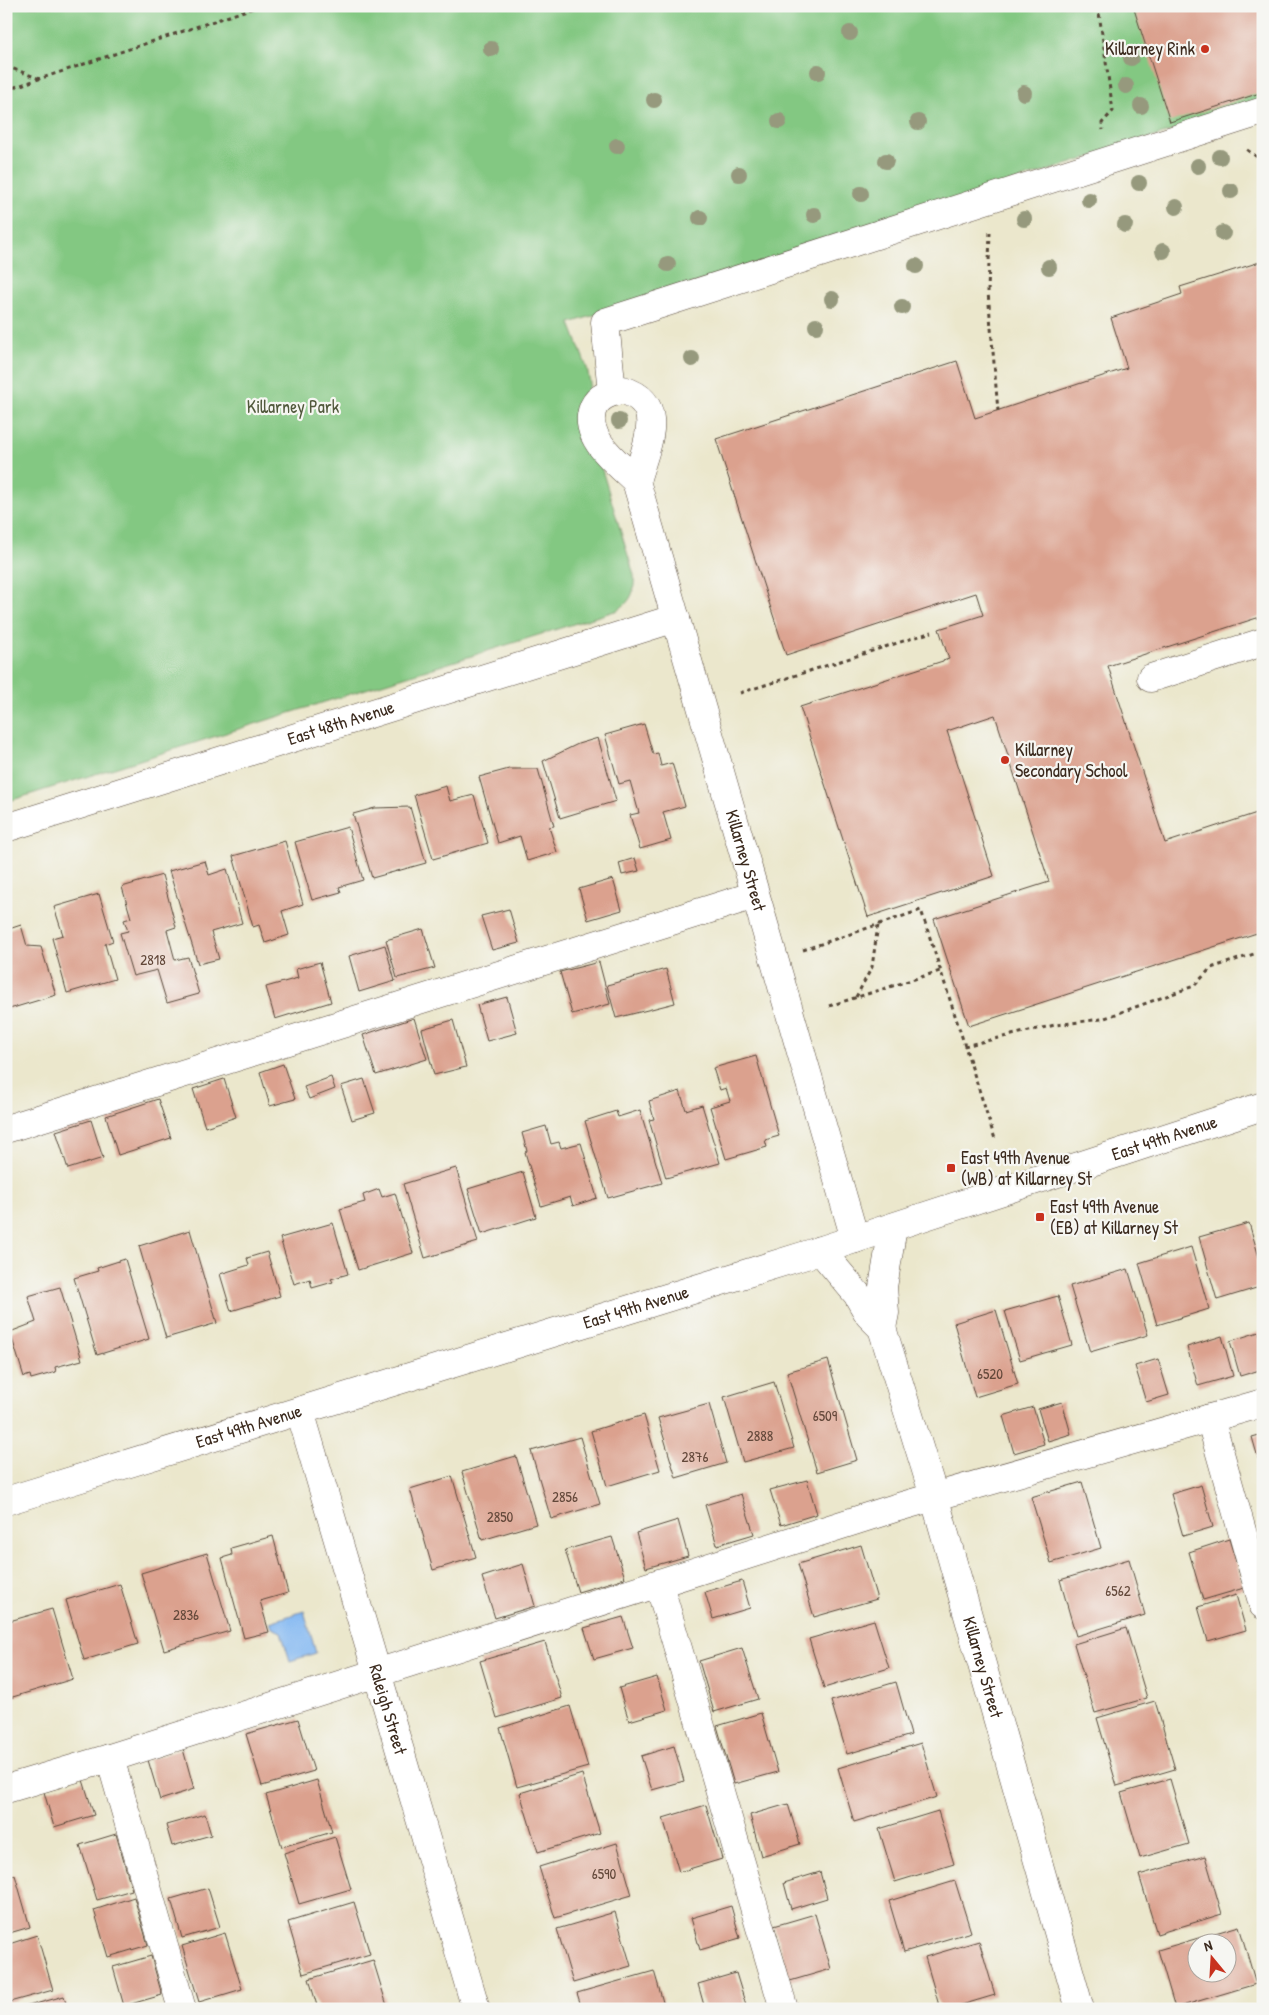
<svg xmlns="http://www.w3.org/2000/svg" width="1269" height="2015" viewBox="0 0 1269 2015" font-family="'Patrick Hand',sans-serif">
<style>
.green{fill:#83c882;stroke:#5f7950}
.water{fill:#83b8f2;stroke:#5f7188}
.building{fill:#dba18e;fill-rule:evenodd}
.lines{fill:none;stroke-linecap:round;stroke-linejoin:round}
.minor-casing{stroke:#554638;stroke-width:29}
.path{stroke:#554638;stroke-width:3;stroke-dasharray:4 4;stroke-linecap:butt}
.minor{stroke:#fff;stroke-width:28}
.tree{fill:#96997d}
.poi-dot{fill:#c8321e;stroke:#f6f6f2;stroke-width:2}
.labels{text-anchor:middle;stroke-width:4.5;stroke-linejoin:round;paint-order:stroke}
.number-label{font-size:15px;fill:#63483a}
.poi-label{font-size:18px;fill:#3b2a1e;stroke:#f6f6f2;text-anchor:start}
.park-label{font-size:18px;fill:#51593c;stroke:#f6f6f2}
.street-label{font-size:18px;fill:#3b2a1e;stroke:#f6f6f2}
</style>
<rect width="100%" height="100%" fill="#f6f6f2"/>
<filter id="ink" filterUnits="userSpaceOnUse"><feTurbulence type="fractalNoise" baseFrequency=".02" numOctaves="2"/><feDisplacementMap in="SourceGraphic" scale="10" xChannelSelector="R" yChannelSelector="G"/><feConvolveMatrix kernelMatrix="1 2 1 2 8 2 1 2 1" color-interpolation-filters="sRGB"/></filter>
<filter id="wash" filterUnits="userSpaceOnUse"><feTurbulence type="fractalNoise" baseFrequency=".0096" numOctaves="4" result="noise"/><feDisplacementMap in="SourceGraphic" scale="20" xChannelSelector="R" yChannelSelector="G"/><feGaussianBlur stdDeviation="1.12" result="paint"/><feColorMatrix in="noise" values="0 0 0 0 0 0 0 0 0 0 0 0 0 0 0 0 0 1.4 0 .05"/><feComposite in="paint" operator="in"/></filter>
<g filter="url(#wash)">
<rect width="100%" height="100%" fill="#ebe7cc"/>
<!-- green -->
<path class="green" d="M6,6H1263V102L570,323L587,368L590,383L581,415L599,460L634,575C635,592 632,600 618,610L6,802Z"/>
<!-- water -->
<polygon class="water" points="304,1611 316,1653 290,1661 281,1632 272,1628 270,1622"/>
<g id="blocks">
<!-- building -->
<g class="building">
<polygon points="1133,6 1263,6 1263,92 1170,122"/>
<polygon points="1263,261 1263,616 1108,666 1165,843 1263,811 1263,931 969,1026 934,919 1049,882 995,715 947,731 994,876 868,917 800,707 949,659 939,629 983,615 976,593 786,655 716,439 957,361 975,418 1127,368 1111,318 1182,294 1180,287"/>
<polygon points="644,724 653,754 658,753 661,766 672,763 685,806 663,812 671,840 640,849 630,815 639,813 630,781 619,784 605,735"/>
<polygon points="598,738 616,801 560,818 543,761 578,744"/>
<polygon points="509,769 538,769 554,826 549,827 557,852 527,861 520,836 498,843 479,777"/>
<polygon points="446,786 450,801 474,795 488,843 433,859 414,795"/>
<polygon points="410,807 426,863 372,878 353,814 375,808"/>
<polygon points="348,827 363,880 339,887 341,892 312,900 295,842"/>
<polygon points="285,841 303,904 282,911 289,935 265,943 259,925 253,927 233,856"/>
<polygon points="635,858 639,871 622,875 619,863"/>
<polygon points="205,861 209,875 227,869 242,923 211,932 219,959 198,964 169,871"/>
<polygon points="162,875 176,927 167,930 175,960 188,957 199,994 167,1003 157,970 133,976 120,933 128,931 124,920 131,918 122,887"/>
<polygon points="613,879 622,910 588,920 579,889"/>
<polygon points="99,894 113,941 105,944 115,979 67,993 52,938 63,935 54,907"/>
<polygon points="509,909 519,943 492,950 481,916"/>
<polygon points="21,925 27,946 41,947 56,995 6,1010 6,930"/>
<polygon points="423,929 435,968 397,978 386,940"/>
<polygon points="385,945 395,981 359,992 349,956"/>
<polygon points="320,962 331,1002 275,1019 266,987 298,978 296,969"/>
<polygon points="599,962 610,1004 572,1014 560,972"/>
<polygon points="666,969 675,1003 616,1018 607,985"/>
<polygon points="507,997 517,1033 487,1041 477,1005"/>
<polygon points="414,1018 427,1059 376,1075 363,1035"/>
<polygon points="453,1020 466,1067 434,1075 422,1029"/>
<polygon points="756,1056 779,1136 765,1140 767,1147 726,1159 710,1107 730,1101 726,1088 720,1090 713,1068"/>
<polygon points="283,1064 295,1099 270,1106 260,1072"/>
<polygon points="331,1077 335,1089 309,1099 304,1087"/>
<polygon points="224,1079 236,1117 205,1127 193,1089"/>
<polygon points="364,1079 375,1113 352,1120 341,1086"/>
<polygon points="680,1091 686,1110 702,1105 720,1163 666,1178 649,1120 654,1119 649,1101"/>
<polygon points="158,1099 171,1138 118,1155 106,1116"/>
<polygon points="640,1110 662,1183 608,1198 585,1121 616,1111 618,1117"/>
<polygon points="91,1120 103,1158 68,1169 56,1131"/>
<polygon points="546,1126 551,1144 559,1142 561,1148 581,1143 597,1198 573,1206 570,1197 541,1206 525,1152 527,1151 522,1133"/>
<polygon points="456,1168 478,1242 425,1258 403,1184"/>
<polygon points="523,1172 536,1217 482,1234 468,1189"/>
<polygon points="379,1189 382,1197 395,1193 413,1253 358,1270 340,1209 365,1202 363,1195"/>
<polygon points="333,1223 348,1274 331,1279 333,1282 312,1288 310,1279 294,1284 280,1238"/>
<polygon points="1249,1223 1263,1271 1263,1286 1217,1300 1199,1237"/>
<polygon points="190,1230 217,1323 166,1338 139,1246"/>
<polygon points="1191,1247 1209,1309 1157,1325 1139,1263"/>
<polygon points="267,1252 280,1296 231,1311 220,1274 249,1265 247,1258"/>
<polygon points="125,1259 149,1339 97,1355 74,1278 98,1271 97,1268"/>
<polygon points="1128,1269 1148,1335 1090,1352 1070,1286"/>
<polygon points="60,1287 82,1360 55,1367 56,1372 31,1379 30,1375 24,1377 10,1332 36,1322 28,1296"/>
<polygon points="1058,1296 1072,1345 1020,1360 1005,1311"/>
<polygon points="996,1310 1018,1384 975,1397 954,1323"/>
<polygon points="1259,1332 1263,1345 1263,1369 1240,1376 1230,1341"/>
<polygon points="1222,1336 1233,1376 1198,1386 1187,1347"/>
<polygon points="1158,1359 1169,1395 1146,1402 1135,1366"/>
<polygon points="828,1360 857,1460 817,1472 787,1372"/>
<polygon points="774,1382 794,1448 743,1462 724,1397"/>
<polygon points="1062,1402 1071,1434 1048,1441 1038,1409"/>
<polygon points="709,1404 726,1463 676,1478 658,1418"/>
<polygon points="1033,1407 1044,1444 1014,1453 1003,1416"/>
<polygon points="644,1415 660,1470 607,1486 591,1431"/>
<polygon points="1263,1434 1263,1472 1262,1472 1252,1437"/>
<polygon points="580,1437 600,1504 551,1519 531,1451"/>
<polygon points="516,1456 536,1524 482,1540 462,1472"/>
<polygon points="452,1476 476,1557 433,1570 410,1489"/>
<polygon points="807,1480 817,1514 781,1525 770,1490"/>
<polygon points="1082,1482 1101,1548 1051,1563 1031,1497"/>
<polygon points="1201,1485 1213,1527 1183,1536 1171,1494"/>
<polygon points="741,1494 754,1534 717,1545 705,1505"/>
<polygon points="678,1520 688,1556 646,1568 636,1533"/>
<polygon points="273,1536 288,1593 260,1601 269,1632 244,1638 222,1558 232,1555 231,1548"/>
<polygon points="612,1537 625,1578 578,1592 565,1550"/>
<polygon points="1229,1539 1244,1588 1203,1600 1189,1552"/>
<polygon points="861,1545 877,1599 814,1617 798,1564"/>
<polygon points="207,1553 230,1631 164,1650 141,1573"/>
<polygon points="1129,1559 1145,1615 1076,1636 1060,1580"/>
<polygon points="523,1564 535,1606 495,1618 482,1577"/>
<polygon points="742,1581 750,1608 713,1619 705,1592"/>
<polygon points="120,1584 138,1644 84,1660 66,1600"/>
<polygon points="1236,1595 1246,1630 1208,1641 1198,1607"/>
<polygon points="52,1609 73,1679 6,1699 6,1622"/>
<polygon points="623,1617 633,1648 594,1659 584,1628"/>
<polygon points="874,1620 889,1668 824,1688 809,1639"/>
<polygon points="1126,1628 1147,1698 1095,1713 1074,1644"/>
<polygon points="545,1642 562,1698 497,1718 480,1661"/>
<polygon points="742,1648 758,1699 714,1712 699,1661"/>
<polygon points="657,1677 667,1710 629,1721 619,1688"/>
<polygon points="896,1682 911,1735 847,1754 831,1701"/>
<polygon points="1155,1701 1175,1769 1117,1786 1097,1718"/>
<polygon points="570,1706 588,1767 517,1787 500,1728"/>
<polygon points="761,1713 778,1772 734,1784 717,1726"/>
<polygon points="298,1719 314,1771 262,1786 246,1734"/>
<polygon points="921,1743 937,1797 854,1822 838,1768"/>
<polygon points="674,1746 684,1781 652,1790 641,1756"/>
<polygon points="183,1749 194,1789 160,1800 148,1760"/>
<polygon points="582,1774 600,1833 538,1852 520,1793"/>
<polygon points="1170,1779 1189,1844 1140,1858 1121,1793"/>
<polygon points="83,1780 94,1815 54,1827 44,1792"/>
<polygon points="317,1780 332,1832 282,1847 266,1795"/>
<polygon points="788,1804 800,1844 761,1856 750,1815"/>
<polygon points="706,1805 722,1859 679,1872 663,1818"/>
<polygon points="938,1811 954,1864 895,1882 879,1829"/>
<polygon points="205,1814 211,1835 172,1846 166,1825"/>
<polygon points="116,1834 132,1890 97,1900 80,1845"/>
<polygon points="335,1837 351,1889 299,1904 284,1853"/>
<polygon points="617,1843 632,1895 555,1918 539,1867"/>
<polygon points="1205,1856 1222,1914 1157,1934 1139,1875"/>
<polygon points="820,1872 827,1898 791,1909 784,1883"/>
<polygon points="15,1875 30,1927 6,1934 6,1878"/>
<polygon points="955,1881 971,1932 904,1952 889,1901"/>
<polygon points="208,1888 220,1927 182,1938 171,1899"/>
<polygon points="134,1897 148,1945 108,1957 94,1910"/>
<polygon points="354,1902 370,1954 303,1974 288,1922"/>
<polygon points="731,1906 740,1938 700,1950 691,1918"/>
<polygon points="615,1912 631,1966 573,1983 557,1929"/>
<polygon points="815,1914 831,1969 790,1981 774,1926"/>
<path d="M1239,1926L1256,1984L1175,2008L1158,1950ZM1196,1942H1226V1972H1196Z"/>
<polygon points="225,1933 242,1989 199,2002 182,1946"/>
<polygon points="37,1935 53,1990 6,2003 6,1945"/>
<polygon points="979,1941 995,1995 948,2009 940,2009 925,1957"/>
<polygon points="151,1956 162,1995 124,2006 113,1967"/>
<polygon points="373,1960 388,2009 318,2009 309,1979"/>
<polygon points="654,1971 665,2009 582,2009 577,1993"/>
<polygon points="736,1973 747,2009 705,2009 698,1984"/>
<polygon points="64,1996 68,2009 21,2009 21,2008"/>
</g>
</g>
</g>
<g filter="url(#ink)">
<use href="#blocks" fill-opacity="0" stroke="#554638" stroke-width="1"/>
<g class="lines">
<defs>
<g id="minor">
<path d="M623,390C669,404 645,448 636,481C618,463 584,439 592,411C596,397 610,392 623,390Z"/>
<polyline points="612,392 605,322 1263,111"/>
<path id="s1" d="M636,481L855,1239"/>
<polyline points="1151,678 1263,642"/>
<path id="s2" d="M6,828L676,618"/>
<polyline points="6,1129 755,895"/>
<path id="s3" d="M820,1250L857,1294L869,1315L882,1328L934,1496L1080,2009"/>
<polyline points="882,1328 885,1313 883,1287 893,1227"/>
<path id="s4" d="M300,1411L476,2009"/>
<polyline points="1210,1418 1263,1605"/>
<path id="s5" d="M6,1501L806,1255L1263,1106"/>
<polyline points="659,1584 784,2009"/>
<polyline points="110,1758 182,2009"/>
<polyline points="6,1789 110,1758 895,1508 1263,1403"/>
</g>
</defs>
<!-- minor casing -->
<use href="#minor" class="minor-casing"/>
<!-- path -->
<g class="path">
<polyline points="1098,6 1113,111 1102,123 1103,130"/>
<polyline points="6,66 40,79"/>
<polyline points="6,90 259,6"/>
<polyline points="1247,150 1263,161"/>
<polyline points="990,232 988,292 998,411"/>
<polyline points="740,693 932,632"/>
<polyline points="803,950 921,910 995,1139"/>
<polyline points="856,997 872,967 878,925"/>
<polyline points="829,1006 940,971"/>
<polyline points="964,1046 1055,1025 1102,1019 1194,986 1211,968 1263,951"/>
</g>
<!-- minor -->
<use href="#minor" class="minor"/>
</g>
<!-- trees -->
<g class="tree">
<circle cx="850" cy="33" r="8"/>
<circle cx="491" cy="49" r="8"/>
<circle cx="1131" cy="58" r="8"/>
<circle cx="818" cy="72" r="8"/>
<circle cx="1126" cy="86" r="8"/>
<circle cx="1024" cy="93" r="8"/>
<circle cx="654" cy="100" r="8"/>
<circle cx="1141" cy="106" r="8"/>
<circle cx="779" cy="121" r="8"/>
<circle cx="918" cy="122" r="8"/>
<circle cx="617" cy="146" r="8"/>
<circle cx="1220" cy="157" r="8"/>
<circle cx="886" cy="161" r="8"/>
<circle cx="1198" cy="166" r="8"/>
<circle cx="739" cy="174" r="8"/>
<circle cx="1139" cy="183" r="8"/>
<circle cx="1231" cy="191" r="8"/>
<circle cx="861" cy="194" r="8"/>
<circle cx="1089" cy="200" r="8"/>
<circle cx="1176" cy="207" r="8"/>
<circle cx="814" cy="215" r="8"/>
<circle cx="700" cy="218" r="8"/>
<circle cx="1024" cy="219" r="8"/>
<circle cx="1125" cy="225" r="8"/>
<circle cx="1223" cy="233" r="8"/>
<circle cx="1163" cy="251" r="8"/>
<circle cx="668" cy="264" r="8"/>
<circle cx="916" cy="266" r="8"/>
<circle cx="1049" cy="267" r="8"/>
<circle cx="832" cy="299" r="8"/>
<circle cx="902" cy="307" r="8"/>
<circle cx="816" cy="326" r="8"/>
<circle cx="692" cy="359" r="8"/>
<circle cx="619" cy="421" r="8"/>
</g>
</g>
<!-- markers -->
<g class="poi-dot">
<circle cx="1205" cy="49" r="5"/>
<circle cx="1005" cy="760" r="5"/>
<rect x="946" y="1163" width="10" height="10" rx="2.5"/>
<rect x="1035" y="1212" width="10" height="10" rx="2.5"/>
</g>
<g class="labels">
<!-- number labels -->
<g class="number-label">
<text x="153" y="965">2818</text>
<text x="990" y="1379">6520</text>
<text x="825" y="1421">6509</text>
<text x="760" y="1441">2888</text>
<text x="695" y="1462">2876</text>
<text x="565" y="1502">2856</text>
<text x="500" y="1522">2850</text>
<text x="1118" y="1596">6562</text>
<text x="186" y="1620">2836</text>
<text x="604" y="1879">6590</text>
</g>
<!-- poi labels -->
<g class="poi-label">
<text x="1195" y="55" text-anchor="end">Killarney Rink</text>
<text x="1015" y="756">Killarney<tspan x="1015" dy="21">Secondary School</tspan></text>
<text x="961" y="1164">East 49th Avenue<tspan x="961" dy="21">(WB) at Killarney St</tspan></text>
<text x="1050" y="1213">East 49th Avenue<tspan x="1050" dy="21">(EB) at Killarney St</tspan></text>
</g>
<!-- park labels -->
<g class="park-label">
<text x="293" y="413">Killarney Park</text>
</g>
<!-- street labels -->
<g class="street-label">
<text dy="6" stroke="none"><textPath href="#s2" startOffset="351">East 48th Avenue</textPath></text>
<text dy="6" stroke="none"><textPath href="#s1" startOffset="395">Killarney Street</textPath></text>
<text dy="6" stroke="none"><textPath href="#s5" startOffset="1214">East 49th Avenue</textPath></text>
<text dy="6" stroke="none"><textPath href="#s5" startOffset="659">East 49th Avenue</textPath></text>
<text dy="6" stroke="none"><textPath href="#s5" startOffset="254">East 49th Avenue</textPath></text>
<text dy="6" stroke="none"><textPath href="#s3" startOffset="454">Killarney Street</textPath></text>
<text dy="6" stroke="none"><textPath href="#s4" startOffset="311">Raleigh Street</textPath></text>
</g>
</g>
<!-- margin -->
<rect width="1269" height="2015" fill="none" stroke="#f6f6f2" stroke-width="25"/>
<!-- north arrow -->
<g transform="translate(1212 1958) rotate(342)"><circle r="24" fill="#f6f6f2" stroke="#aba49d"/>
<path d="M0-4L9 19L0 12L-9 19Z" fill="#c8321e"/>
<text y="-8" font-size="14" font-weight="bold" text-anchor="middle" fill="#3b2a1e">N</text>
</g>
</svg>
